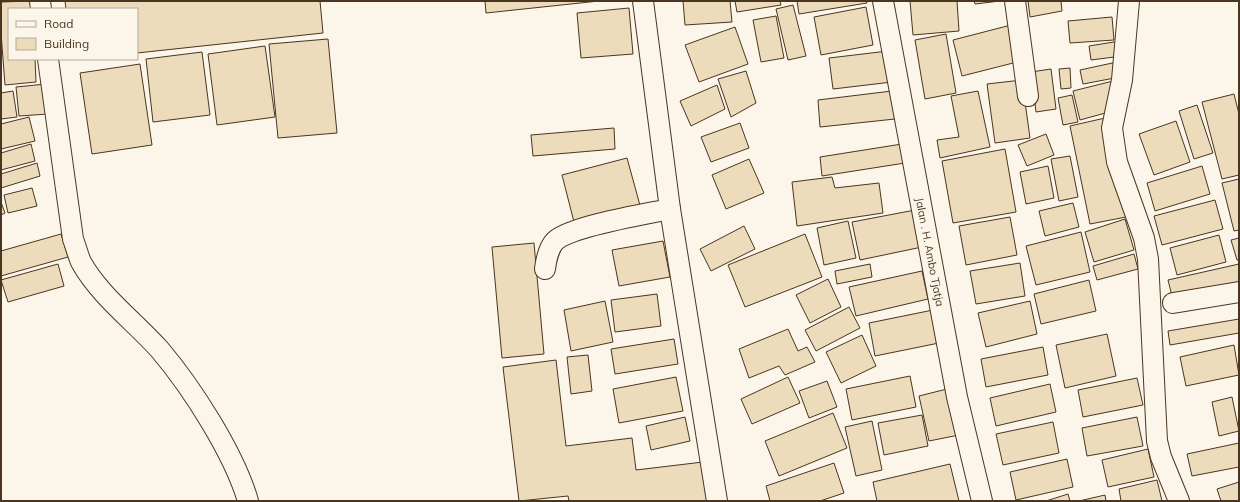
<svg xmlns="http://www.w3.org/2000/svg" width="1240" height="502" viewBox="0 0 1240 502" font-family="Mulish,sans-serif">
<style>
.building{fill:#ecdcbc;stroke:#4a3520}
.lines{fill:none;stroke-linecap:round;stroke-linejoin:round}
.minor-casing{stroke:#4a3520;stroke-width:22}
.minor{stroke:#fbf6e9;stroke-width:20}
.labels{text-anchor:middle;stroke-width:3;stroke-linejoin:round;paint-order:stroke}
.street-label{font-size:11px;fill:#4a3520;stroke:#fbf6e9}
</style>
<rect width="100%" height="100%" fill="#fbf6e9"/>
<!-- building -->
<g class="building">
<polygon points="31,1 31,9 9,9 9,59 35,59 36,82 5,85 1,33 1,2"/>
<polygon points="65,1 320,1 323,33 137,53 137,9 66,9"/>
<polygon points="485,1 599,1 486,13"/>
<polygon points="683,1 730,1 732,22 685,25"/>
<polygon points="735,1 780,1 781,5 737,12"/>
<polygon points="797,1 866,1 867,3 799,14"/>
<polygon points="910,1 957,1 959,31 913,35"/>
<polygon points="974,1 1000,1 975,4"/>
<polygon points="1028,1 1061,1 1062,11 1030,17"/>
<polygon points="793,5 806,56 788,60 776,9"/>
<polygon points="866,7 873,45 821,55 814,17"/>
<polygon points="629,8 633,54 581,58 577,13"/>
<polygon points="776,16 784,58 761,62 753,20"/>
<polygon points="1112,17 1114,40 1070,43 1068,21"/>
<polygon points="1011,25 1021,61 962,76 953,40"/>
<polygon points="735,27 748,64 699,82 685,45"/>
<polygon points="946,34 956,93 925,99 915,40"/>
<polygon points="328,39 337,133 278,138 269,44"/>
<polygon points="1120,41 1122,56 1091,60 1089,46"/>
<polygon points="265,46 275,117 217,125 208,54"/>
<polygon points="888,51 892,82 833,89 829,58"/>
<polygon points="202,52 210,115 153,122 146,59"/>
<polygon points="1117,62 1120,77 1083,84 1080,70"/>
<polygon points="140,64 152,145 92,154 80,73"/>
<polygon points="1070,68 1071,88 1061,89 1059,69"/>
<polygon points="1051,69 1056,109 1036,112 1031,72"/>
<polygon points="746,71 756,103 731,117 718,79"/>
<polygon points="1121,79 1109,112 1080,120 1073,91"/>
<polygon points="1022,80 1030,138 995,143 987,84"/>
<polygon points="46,84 48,114 19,116 16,87"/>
<polygon points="717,85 725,109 691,126 680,101"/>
<polygon points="13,91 17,117 1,119 1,93"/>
<polygon points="892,91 895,119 820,127 818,100"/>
<polygon points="978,91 990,147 940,158 937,140 959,137 951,96"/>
<polygon points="1234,94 1239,114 1239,175 1222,179 1202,102"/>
<polygon points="1072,95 1078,122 1063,125 1058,98"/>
<polygon points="1197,105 1213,153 1194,159 1179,111"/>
<polygon points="29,117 35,141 1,149 1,124"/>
<polygon points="1105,118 1126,217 1090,224 1070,126"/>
<polygon points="1176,121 1190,162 1154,175 1139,134"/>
<polygon points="740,123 749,148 711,162 701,137"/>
<polygon points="614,128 615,149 533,156 531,135"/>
<polygon points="1046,134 1054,155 1027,166 1018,145"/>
<polygon points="31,144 35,161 1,170 1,153"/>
<polygon points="902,144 905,163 822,176 820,157"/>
<polygon points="1005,149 1016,212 953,223 942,161"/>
<polygon points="1070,156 1078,197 1059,201 1051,159"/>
<polygon points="627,158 641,209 575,226 562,175"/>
<polygon points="749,159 764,193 726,209 712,175"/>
<polygon points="37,163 40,176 1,188 1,174"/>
<polygon points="1048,166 1054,198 1026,204 1020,172"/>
<polygon points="1202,166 1210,194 1155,211 1147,183"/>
<polygon points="832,177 835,188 879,183 883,213 797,226 792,182"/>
<polygon points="1239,179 1239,230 1234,231 1222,183"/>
<polygon points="32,188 37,206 8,213 4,195"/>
<polygon points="1215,200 1223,229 1162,245 1154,216"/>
<polygon points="1,202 5,213 1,215"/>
<polygon points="1073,203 1079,227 1045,236 1039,211"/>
<polygon points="915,210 922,247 860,260 852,222"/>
<polygon points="1010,217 1017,255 966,265 959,226"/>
<polygon points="1125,219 1134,250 1094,262 1085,232"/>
<polygon points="848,221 856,258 824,265 817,228"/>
<polygon points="744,226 755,249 711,271 700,249"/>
<polygon points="1081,232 1090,272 1036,285 1026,246"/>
<polygon points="61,234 68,257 1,276 1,251"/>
<polygon points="805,234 822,277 745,307 728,265"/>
<polygon points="1219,235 1226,262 1177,275 1170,248"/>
<polygon points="1239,238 1239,260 1237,260 1231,240"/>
<polygon points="663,241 670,277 619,286 612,250"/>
<polygon points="534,243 544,354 502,358 492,247"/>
<polygon points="1134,254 1138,269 1097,280 1093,266"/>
<polygon points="1020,263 1025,296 976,304 970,271"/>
<polygon points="58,264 64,286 8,302 1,280"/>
<polygon points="870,264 872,277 837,284 835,271"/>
<polygon points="1239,264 1239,285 1173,300 1168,280"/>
<polygon points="922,271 928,299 856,316 849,287"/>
<polygon points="828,279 841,307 810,323 796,295"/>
<polygon points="1089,280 1096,311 1041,324 1034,294"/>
<polygon points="657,294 661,326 615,332 611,300"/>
<polygon points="605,301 613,342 571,351 564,310"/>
<polygon points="1030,301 1037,334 986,347 978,313"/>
<polygon points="849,307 860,328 816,351 805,330"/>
<polygon points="933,310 939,343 875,356 869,323"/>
<polygon points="1239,319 1239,333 1170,345 1168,331"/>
<polygon points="788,329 798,351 807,347 815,362 785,375 779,366 749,378 739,349"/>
<polygon points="1107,334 1116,376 1065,388 1056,345"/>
<polygon points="862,335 876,366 841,383 826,352"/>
<polygon points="674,339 678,364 615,374 611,349"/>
<polygon points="1234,345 1239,375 1186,386 1180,357"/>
<polygon points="1043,347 1048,375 986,387 981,359"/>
<polygon points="588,355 592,391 571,394 567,357"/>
<polygon points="556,360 566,446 632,438 636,470 703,462 707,501 569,501 568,496 519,501 503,367"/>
<polygon points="910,376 916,407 852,420 846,389"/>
<polygon points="676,377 683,411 619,423 613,389"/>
<polygon points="788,377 800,403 752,424 741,399"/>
<polygon points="1137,378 1143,405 1083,417 1078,390"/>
<polygon points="827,381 837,407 809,418 799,391"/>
<polygon points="1050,384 1056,412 996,426 990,398"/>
<polygon points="955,387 964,434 929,441 919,396"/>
<polygon points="1232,397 1239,431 1219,436 1212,402"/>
<polygon points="833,413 847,448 779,476 765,441"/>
<polygon points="922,415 928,446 884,455 878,423"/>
<polygon points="685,417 690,441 651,450 646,426"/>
<polygon points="1137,417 1143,446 1087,456 1082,428"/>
<polygon points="872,421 882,470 856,476 845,427"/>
<polygon points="1053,422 1059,453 1003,465 996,434"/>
<polygon points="1239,443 1239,467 1192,476 1187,454"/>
<polygon points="1148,449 1154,477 1108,487 1102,460"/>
<polygon points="1067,459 1073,487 1016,500 1010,472"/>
<polygon points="834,463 844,493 820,501 770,501 766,486"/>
<polygon points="950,464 959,501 877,501 873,482"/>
<polygon points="1157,480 1162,501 1121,501 1119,489"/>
<polygon points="1239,482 1239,501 1221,501 1217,489"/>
<polygon points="1068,494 1070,501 1046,501"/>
<polygon points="1105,495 1106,501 1079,501"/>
</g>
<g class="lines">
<defs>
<g id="minor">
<polyline points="40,1 41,9"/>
<polyline points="643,1 670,209 717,501"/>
<polyline points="883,1 957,397 982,501"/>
<polyline points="1015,1 1028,96"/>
<polyline points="1129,1 1122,80 1112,128 1117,162 1144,238 1148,259 1157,441 1161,457 1179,501"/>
<path d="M48,59L73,239C76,247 78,255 81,262C99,295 135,322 160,350C192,388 234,453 248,501"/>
<path d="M545,269C546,261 549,247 555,241C571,226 646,214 670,209"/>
<polyline points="1173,303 1239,292"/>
</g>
</defs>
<!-- minor casing -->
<use href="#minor" class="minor-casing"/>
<!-- minor -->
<use href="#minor" class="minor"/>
</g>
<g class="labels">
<!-- street labels -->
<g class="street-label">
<text transform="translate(930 252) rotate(79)" y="4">Jalan . H. Ambo Tjatja</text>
</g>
</g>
<!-- border -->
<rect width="1240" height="502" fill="none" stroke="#4a3520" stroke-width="4"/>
<!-- legend -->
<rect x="8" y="8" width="130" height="52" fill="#fbf6e9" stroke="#b4a999"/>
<rect x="16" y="21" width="20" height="6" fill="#fbf6e9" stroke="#b4a999"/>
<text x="44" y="28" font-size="12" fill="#4a3520">Road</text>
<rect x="16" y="38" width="20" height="12" fill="#ecdcbc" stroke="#b4a999"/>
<text x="44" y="48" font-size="12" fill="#4a3520">Building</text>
</svg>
